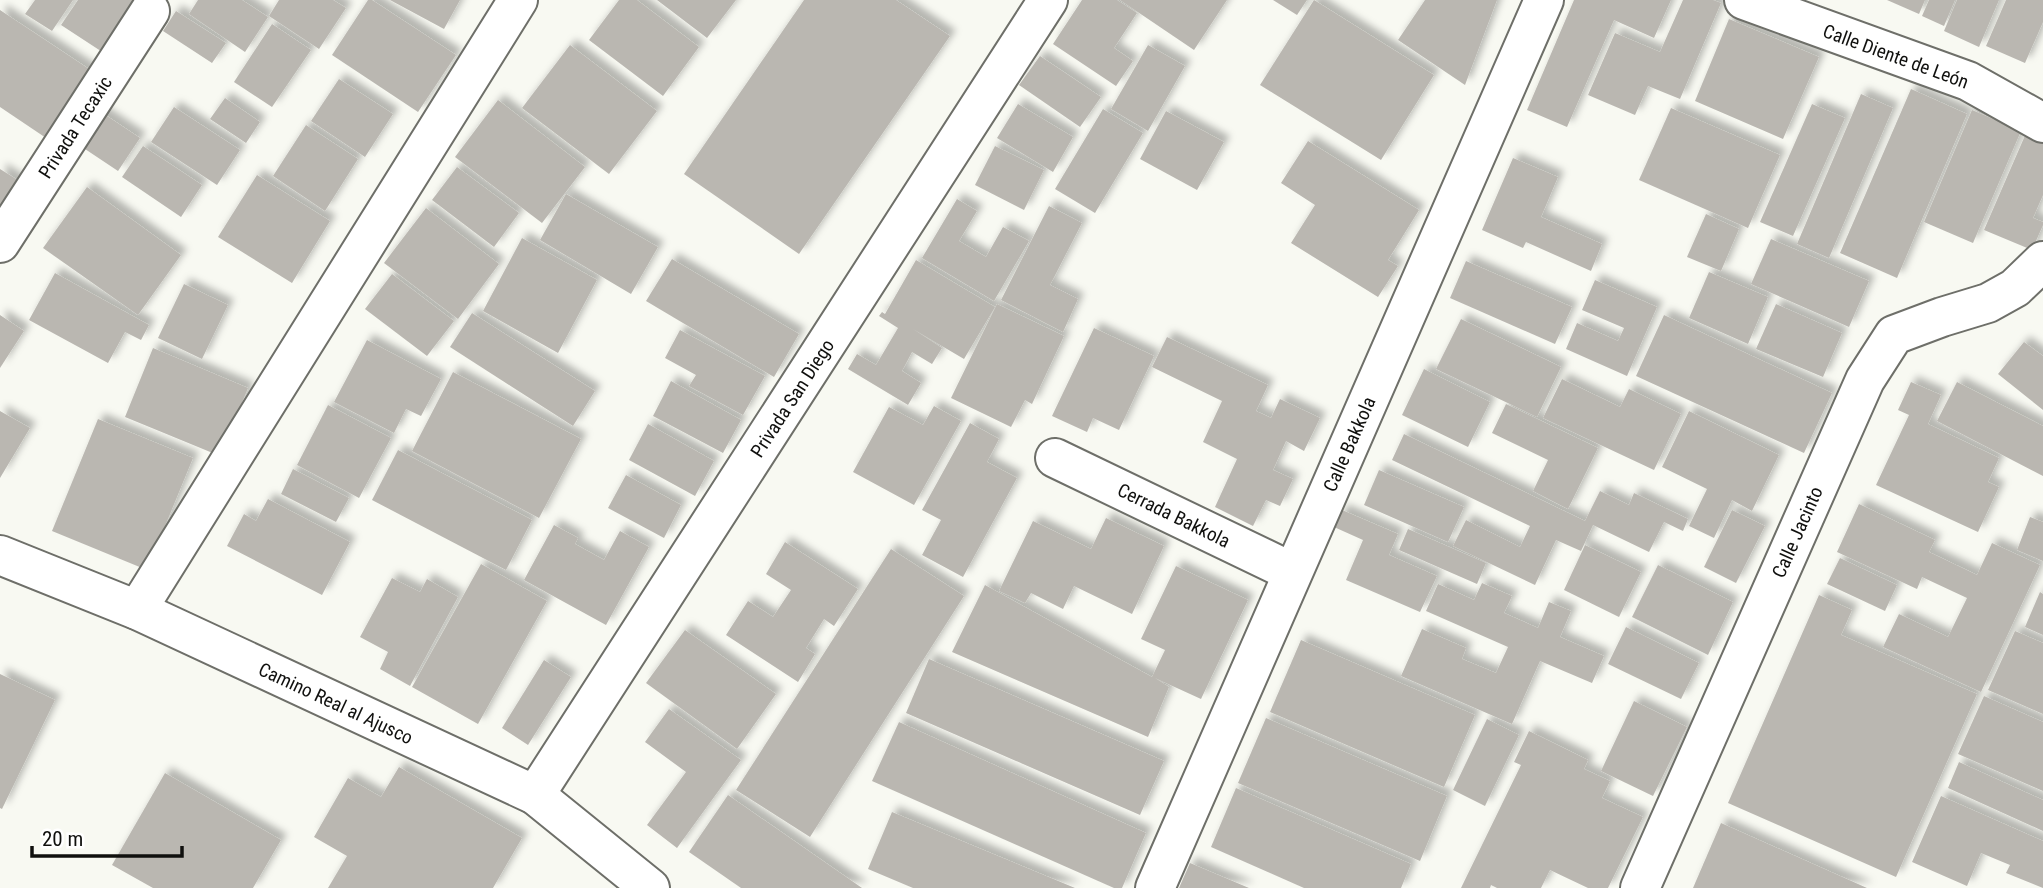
<svg xmlns="http://www.w3.org/2000/svg" width="2043" height="888" viewBox="0 0 2043 888" font-family="'Roboto Condensed',sans-serif">
<style>
.building{fill:#bab7b1;filter:url(#shadow)}
.lines{fill:none;stroke-linecap:round;stroke-linejoin:round}
.minor-casing{stroke:#6e6f69;stroke-width:42}
.minor{stroke:#fff;stroke-width:38}
.labels{text-anchor:middle;stroke-width:6;stroke-linejoin:round;paint-order:stroke}
.street-label{font-size:19px;fill:#10100e;stroke:#fff}
</style>
<defs>
<filter id="shadow"><feDropShadow dx="6" dy="-6" stdDeviation="3.5" flood-color="#0004"/></filter>
</defs>
<rect width="100%" height="100%" fill="#f8f9f2"/>
<!-- building -->
<g class="building">
<polygon points="35,0 73,0 52,31 25,14"/>
<polygon points="78,0 141,0 113,59 61,25"/>
<polygon points="198,0 242,0 268,17 245,52 189,14"/>
<polygon points="279,0 333,0 346,8 319,49 269,16"/>
<polygon points="368,0 372,0 456,55 418,112 332,55"/>
<polygon points="390,0 460,0 444,29"/>
<polygon points="619,0 637,0 699,47 663,96 589,40"/>
<polygon points="657,0 736,0 707,38"/>
<polygon points="804,0 896,0 950,36 799,254 684,174"/>
<polygon points="1082,0 1117,0 1137,13 1114,48 1133,61 1116,86 1053,44"/>
<polygon points="1120,0 1227,0 1194,50"/>
<polygon points="1273,0 1307,0 1297,15"/>
<polygon points="1314,0 1434,75 1381,160 1260,85"/>
<polygon points="1425,0 1497,0 1465,85 1398,40"/>
<polygon points="1574,0 1671,0 1654,38 1614,20 1567,127 1527,110"/>
<polygon points="1683,0 1713,0 1721,3 1680,99 1648,86 1635,115 1588,95 1615,33 1660,52"/>
<polygon points="1887,0 1925,0 1919,14"/>
<polygon points="1929,0 1955,0 1944,26 1922,16"/>
<polygon points="1957,0 1999,0 1979,47 1944,31"/>
<polygon points="2006,0 2043,0 2043,22 2025,63 1986,46"/>
<polygon points="0,10 98,75 52,142 0,107"/>
<polygon points="176,11 226,43 212,63 163,31"/>
<polygon points="1729,19 1819,57 1783,139 1695,101"/>
<polygon points="272,24 311,50 272,107 234,82"/>
<polygon points="570,45 657,111 609,174 522,108"/>
<polygon points="1148,45 1185,66 1148,131 1111,109"/>
<polygon points="1040,56 1101,97 1080,127 1019,85"/>
<polygon points="339,79 393,114 365,157 311,121"/>
<polygon points="1911,89 1967,114 1897,278 1840,253"/>
<polygon points="1861,94 1893,108 1829,258 1797,244"/>
<polygon points="225,98 260,122 246,143 210,119"/>
<polygon points="498,100 585,167 542,223 455,157"/>
<polygon points="1018,104 1073,137 1053,172 997,138"/>
<polygon points="1812,104 1845,118 1793,236 1760,222"/>
<polygon points="174,107 240,150 217,185 151,142"/>
<polygon points="1671,108 1780,155 1748,228 1639,180"/>
<polygon points="1103,109 1143,133 1095,213 1055,189"/>
<polygon points="98,110 140,138 118,171 76,143"/>
<polygon points="1972,110 2021,131 1973,243 1924,222"/>
<polygon points="1166,111 1224,142 1197,190 1140,159"/>
<polygon points="306,125 358,159 325,211 273,176"/>
<polygon points="2027,131 2043,137 2043,195 2033,218 2043,222 2043,225 2032,250 1984,230"/>
<polygon points="1308,141 1419,210 1388,260 1398,266 1378,297 1291,243 1315,205 1281,183"/>
<polygon points="143,146 202,185 181,217 122,177"/>
<polygon points="995,146 1044,170 1024,210 975,185"/>
<polygon points="1513,158 1558,177 1541,217 1602,244 1591,271 1526,242 1523,248 1482,230"/>
<polygon points="457,167 519,213 494,247 432,200"/>
<polygon points="0,169 24,184 0,211"/>
<polygon points="257,175 330,221 292,283 218,237"/>
<polygon points="87,187 181,255 138,315 43,248"/>
<polygon points="566,194 658,247 631,294 540,240"/>
<polygon points="957,199 977,211 959,241 986,257 1003,227 1029,241 994,301 922,258"/>
<polygon points="1049,206 1082,223 1050,285 1078,299 1063,332 1001,300"/>
<polygon points="426,208 499,264 458,319 384,263"/>
<polygon points="1706,214 1739,229 1721,271 1687,257"/>
<polygon points="522,238 597,280 558,353 483,311"/>
<polygon points="1771,239 1869,281 1849,327 1751,284"/>
<polygon points="672,259 799,334 774,377 646,301"/>
<polygon points="916,260 995,307 964,359 913,329 942,348 932,364 912,352 902,371 921,383 908,405 848,369 857,354 876,365 898,328 879,316 882,312 885,314"/>
<polygon points="1466,261 1572,307 1555,344 1450,298"/>
<polygon points="1709,272 1768,297 1748,344 1689,318"/>
<polygon points="55,273 149,325 141,340 125,332 108,363 29,320"/>
<polygon points="392,274 454,321 427,356 365,309"/>
<polygon points="1595,280 1657,307 1627,376 1566,349 1577,323 1618,341 1624,328 1582,310"/>
<polygon points="184,284 228,305 202,359 158,338"/>
<polygon points="997,304 1064,336 1032,404 1025,400 1011,427 951,398"/>
<polygon points="1776,304 1842,333 1823,377 1756,349"/>
<polygon points="472,313 595,391 573,426 450,347"/>
<polygon points="0,315 24,331 0,368"/>
<polygon points="1664,315 1832,393 1804,453 1636,376"/>
<polygon points="1461,319 1561,367 1537,417 1436,369"/>
<polygon points="1094,328 1154,356 1119,430 1093,418 1087,432 1052,416"/>
<polygon points="680,330 765,376 743,415 689,386 696,375 665,358"/>
<polygon points="1167,337 1268,385 1256,411 1271,418 1280,399 1320,418 1304,451 1286,441 1273,470 1293,479 1280,506 1266,500 1253,526 1215,507 1237,459 1203,442 1222,401 1152,367"/>
<polygon points="367,340 441,379 421,416 406,409 394,433 334,402"/>
<polygon points="2024,342 2043,356 2043,410 1998,374"/>
<polygon points="153,348 248,388 220,456 125,417"/>
<polygon points="1424,369 1490,402 1468,447 1402,415"/>
<polygon points="453,372 581,439 539,518 412,451"/>
<polygon points="1562,379 1620,407 1629,389 1681,414 1654,470 1543,418"/>
<polygon points="671,381 741,420 723,453 653,416"/>
<polygon points="1911,382 1941,395 1928,424 1999,458 1988,482 1999,487 1978,532 1876,485 1909,415 1898,410"/>
<polygon points="1957,382 2043,426 2043,476 1937,421"/>
<polygon points="1506,404 1598,448 1568,509 1533,491 1548,460 1492,433"/>
<polygon points="328,405 391,438 359,498 297,465"/>
<polygon points="934,406 961,421 914,505 853,472 889,407 923,425"/>
<polygon points="0,411 30,428 0,478"/>
<polygon points="1689,411 1779,455 1752,511 1732,500 1714,538 1689,526 1707,489 1662,467"/>
<polygon points="98,419 193,458 147,570 52,531"/>
<polygon points="970,423 999,439 987,462 1017,478 963,577 922,555 941,520 922,510"/>
<polygon points="648,424 714,461 695,496 629,460"/>
<polygon points="1404,434 1585,521 1600,491 1629,505 1634,493 1688,519 1683,531 1664,522 1649,552 1593,525 1581,551 1556,540 1535,585 1453,546 1466,520 1520,547 1530,526 1392,460"/>
<polygon points="398,450 532,520 506,570 372,500"/>
<polygon points="293,469 349,498 336,522 281,494"/>
<polygon points="1379,470 1464,507 1448,542 1364,505"/>
<polygon points="626,475 681,505 664,538 608,508"/>
<polygon points="268,499 350,542 322,595 227,546 244,514 256,521"/>
<polygon points="1859,504 1935,540 1929,552 1977,575 1992,543 2040,565 1981,692 1883,647 1899,614 1948,637 1967,598 1922,577 1917,589 1837,552"/>
<polygon points="1342,510 1398,534 1389,555 1437,576 1420,612 1346,580 1363,540 1334,527"/>
<polygon points="1732,510 1765,526 1736,583 1704,567"/>
<polygon points="2030,517 2043,522 2043,561 2017,550"/>
<polygon points="1106,518 1164,546 1132,614 1074,586 1063,609 1031,593 1025,603 999,591 1033,521 1091,549"/>
<polygon points="554,525 578,538 575,544 604,560 620,531 649,547 606,625 524,580"/>
<polygon points="1408,529 1486,563 1477,584 1399,550"/>
<polygon points="785,542 858,589 834,626 824,619 806,648 815,654 798,682 726,635 748,601 773,617 791,590 766,574"/>
<polygon points="1585,545 1641,572 1619,617 1564,590"/>
<polygon points="891,549 964,596 810,837 736,790"/>
<polygon points="1840,558 1897,585 1885,611 1827,584"/>
<polygon points="481,564 547,601 478,724 412,687"/>
<polygon points="1658,565 1733,602 1708,655 1632,617"/>
<polygon points="1176,566 1248,600 1201,699 1155,678 1169,687 1148,737 952,652 985,585 1152,677 1165,650 1141,639"/>
<polygon points="392,578 420,592 427,579 458,597 410,686 380,669 388,652 360,637"/>
<polygon points="1482,583 1512,596 1504,613 1538,628 1549,602 1571,611 1560,637 1604,656 1592,683 1540,661 1512,724 1401,676 1422,629 1466,648 1462,659 1496,673 1508,647 1426,611 1438,584 1474,600"/>
<polygon points="2040,592 2043,594 2043,635 2025,627"/>
<polygon points="1819,595 1852,610 1841,635 1977,694 1896,877 1728,803"/>
<polygon points="1626,627 1699,663 1681,699 1608,664"/>
<polygon points="685,630 776,694 737,749 646,683"/>
<polygon points="2015,631 2043,643 2043,714 1988,690"/>
<polygon points="1301,640 1475,715 1444,787 1270,712"/>
<polygon points="929,659 1164,761 1140,815 906,713"/>
<polygon points="544,660 571,677 528,745 502,728"/>
<polygon points="0,674 55,700 2,809 0,808"/>
<polygon points="1984,696 2043,722 2043,791 1958,754"/>
<polygon points="1634,701 1687,727 1653,796 1601,771"/>
<polygon points="669,709 741,760 677,848 647,825 686,772 645,742"/>
<polygon points="1266,718 1447,796 1420,861 1238,783"/>
<polygon points="1487,719 1519,735 1485,806 1453,790"/>
<polygon points="899,722 1146,833 1122,888 1114,888 872,781"/>
<polygon points="1529,731 1588,760 1584,769 1610,781 1602,798 1643,817 1608,888 1588,888 1550,870 1541,888 1497,888 1491,885 1490,888 1461,888 1521,765 1514,762"/>
<polygon points="1959,762 2043,800 2043,831 1948,788"/>
<polygon points="399,767 522,838 493,888 328,888 347,856 314,837 348,778 381,797"/>
<polygon points="165,773 281,840 253,888 153,888 112,865"/>
<polygon points="1236,788 1411,864 1401,888 1304,888 1211,847"/>
<polygon points="728,795 862,888 741,888 689,852"/>
<polygon points="1941,796 2043,841 2043,888 2006,873 2010,865 1981,853 1967,886 1912,862"/>
<polygon points="892,812 1075,888 913,888 868,869"/>
<polygon points="1721,823 1867,888 1693,888"/>
<polygon points="1190,863 1249,888 1179,888"/>
</g>
<g class="lines">
<defs>
<g id="minor">
<polyline points="1744,0 1968,81 2043,123"/>
<polyline points="0,243 150,11"/>
<polyline points="1055,458 1292,572"/>
<polyline points="0,555 137,610 535,795 650,888"/>
<polyline points="137,610 518,0"/>
<polyline points="535,795 1048,0"/>
<polyline points="1155,888 1544,0"/>
<polyline points="1640,888 1865,380 1894,335 1942,317 1988,303 2015,288 2043,261"/>
</g>
</defs>
<!-- minor casing -->
<use href="#minor" class="minor-casing"/>
<!-- minor -->
<use href="#minor" class="minor"/>
</g>
<g class="labels">
<!-- street labels -->
<g class="street-label">
<text transform="translate(1896 56) rotate(20)" y="7">Calle Diente de León</text>
<text transform="translate(75 127) rotate(-57)" y="7">Privada Tecaxic</text>
<text transform="translate(792 398) rotate(-57)" y="7">Privada San Diego</text>
<text transform="translate(1349 444) rotate(-66)" y="7">Calle Bakkola</text>
<text transform="translate(1174 515) rotate(26)" y="7">Cerrada Bakkola</text>
<text transform="translate(1797 532) rotate(-66)" y="7">Calle Jacinto</text>
<text transform="translate(336 703) rotate(25)" y="7">Camino Real al Ajusco</text>
</g>
</g>
<!-- scale -->
<path d="M32 846v10h150v-10" fill="none" stroke="#10100e" stroke-width="3.5"/>
<text x="42" y="846" font-size="21" fill="#10100e" stroke="#ffffff" stroke-width="5" paint-order="stroke">20 m</text>
</svg>
